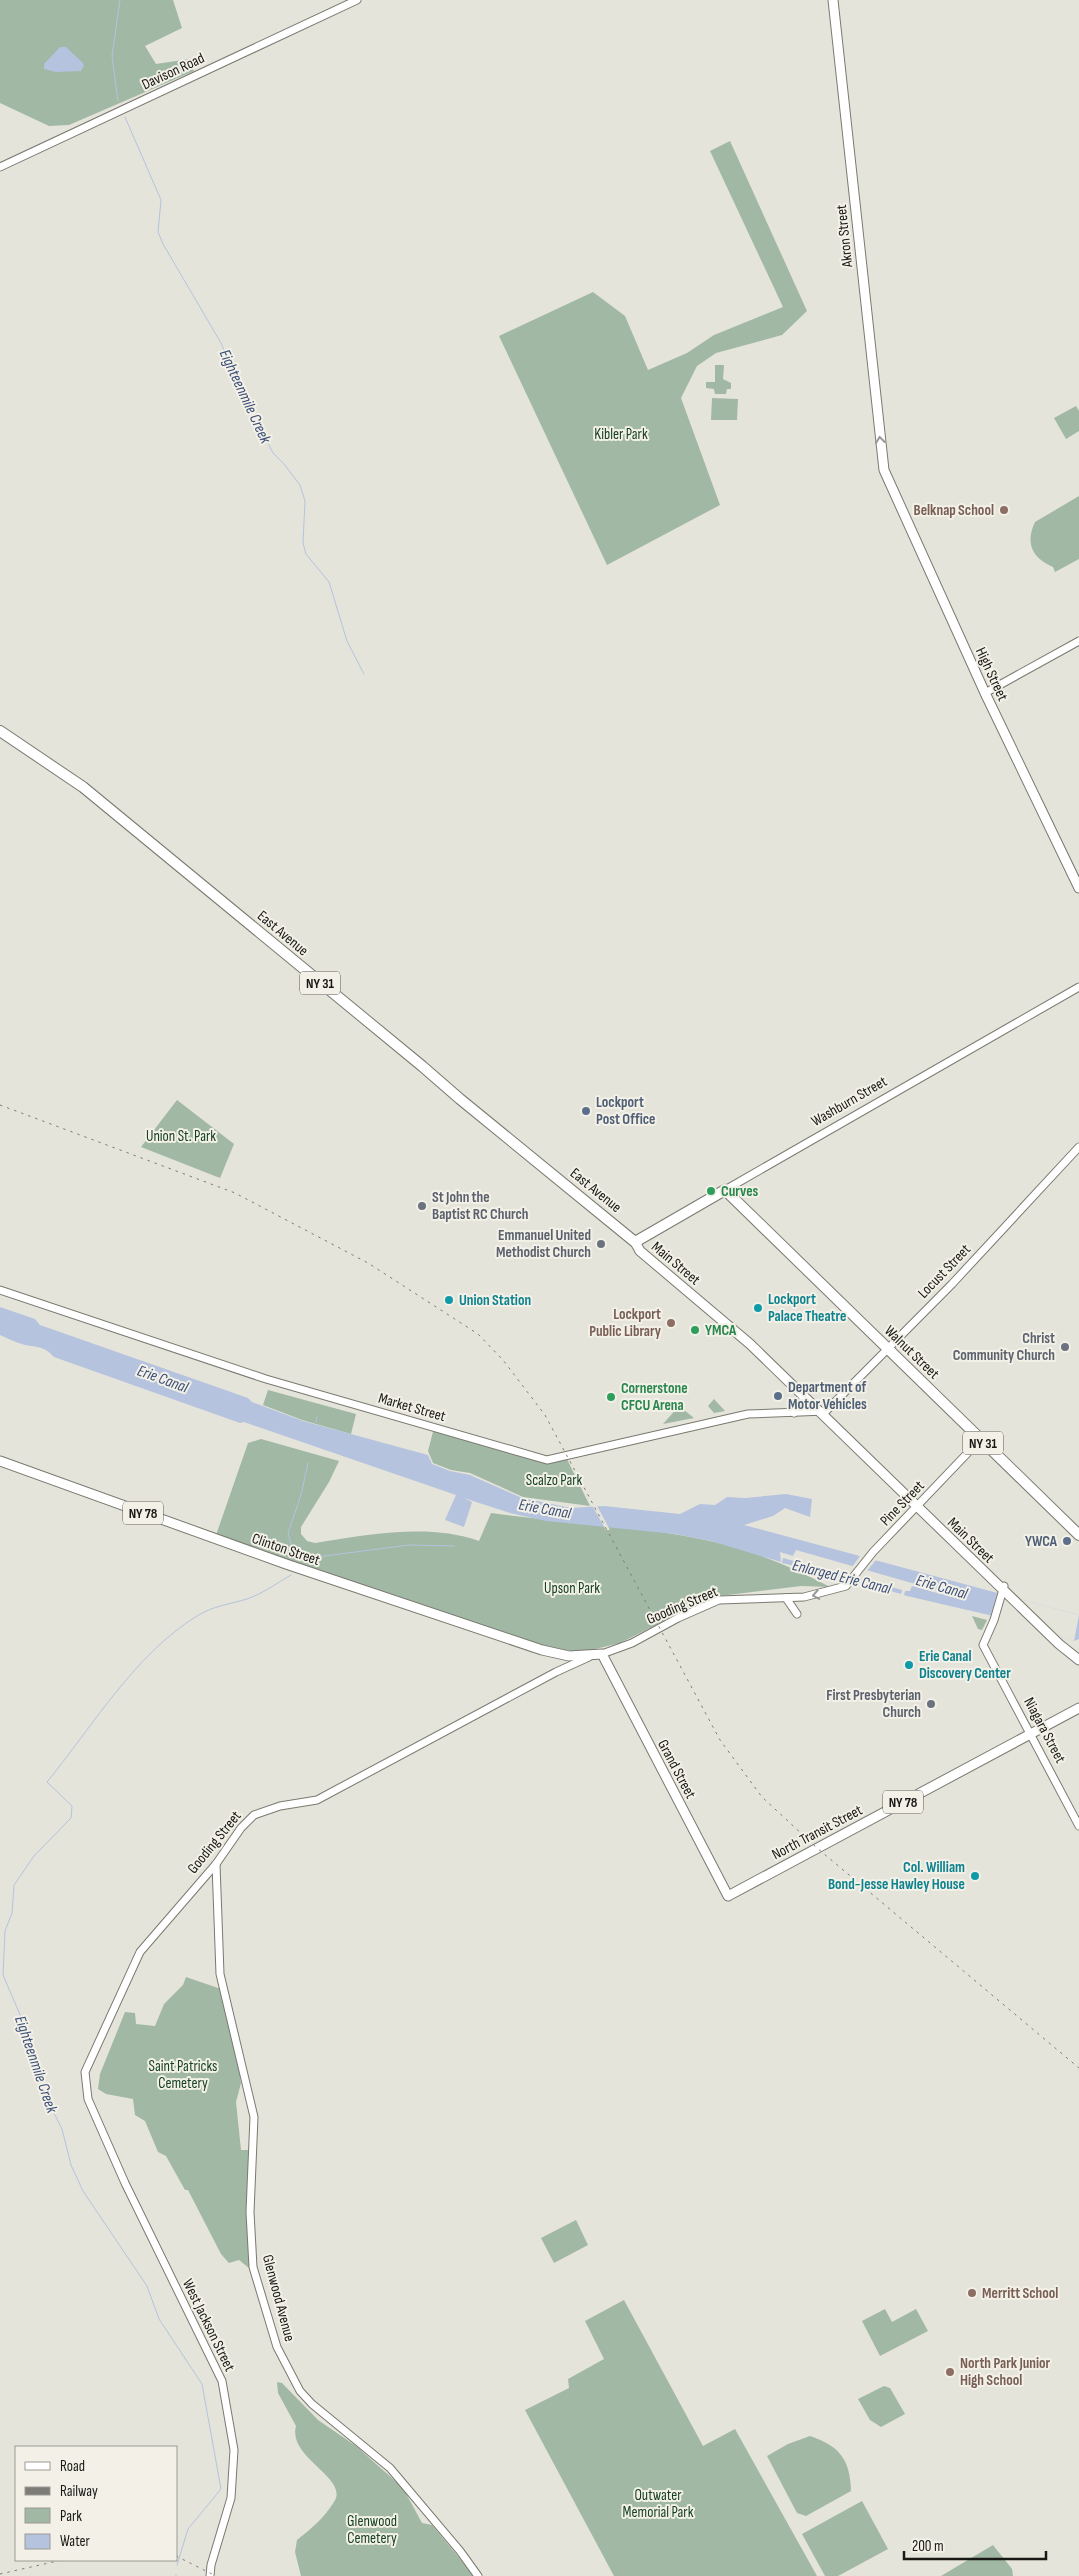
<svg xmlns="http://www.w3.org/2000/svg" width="1079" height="2576" viewBox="0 0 1079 2576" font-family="'Sofia Sans Condensed',sans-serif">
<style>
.green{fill:#a1b8a5}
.water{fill:#b5c3df}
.pier{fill:#e5e4da}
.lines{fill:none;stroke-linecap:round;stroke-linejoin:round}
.stream{stroke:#b5c3df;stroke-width:1}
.canal{stroke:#b5c3df;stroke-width:5}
.minor-casing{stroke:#7a7970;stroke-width:9}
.major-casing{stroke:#7a7970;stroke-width:11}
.highway-casing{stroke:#7a7970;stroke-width:12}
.minor{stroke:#fff;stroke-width:7}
.major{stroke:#fff;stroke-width:9}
.highway{stroke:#fff;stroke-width:10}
.rail{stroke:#7d7c76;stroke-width:1;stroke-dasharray:2.5 5;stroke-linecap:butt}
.oneway{stroke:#979796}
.education-dot{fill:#8d6e63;stroke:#f3f1e7;stroke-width:2}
.service-dot{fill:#5c6f8a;stroke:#f3f1e7;stroke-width:2}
.leisure-dot{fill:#2e9e5b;stroke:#f3f1e7;stroke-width:2}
.worship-dot{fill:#6b7280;stroke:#f3f1e7;stroke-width:2}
.culture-dot{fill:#0f9aa8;stroke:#f3f1e7;stroke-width:2}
.labels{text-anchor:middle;stroke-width:4;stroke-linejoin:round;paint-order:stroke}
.shield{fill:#f3f1e7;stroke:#5a5954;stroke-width:1}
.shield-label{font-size:14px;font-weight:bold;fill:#181815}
.street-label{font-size:15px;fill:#181815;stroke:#f3f1e7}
.park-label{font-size:15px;fill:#154123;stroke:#f3f1e7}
.education-label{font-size:15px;font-weight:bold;fill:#785e54;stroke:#f3f1e7;text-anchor:end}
.service-label{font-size:15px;font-weight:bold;fill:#4e5e75;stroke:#f3f1e7;text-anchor:start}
.leisure-label{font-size:15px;font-weight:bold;fill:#27864d;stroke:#f3f1e7;text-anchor:start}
.worship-label{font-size:15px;font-weight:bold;fill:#5b616d;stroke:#f3f1e7;text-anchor:end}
.culture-label{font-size:15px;font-weight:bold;fill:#0d838f;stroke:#f3f1e7;text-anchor:start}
.water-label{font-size:16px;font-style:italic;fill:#3b4f78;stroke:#f3f1e7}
</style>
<rect width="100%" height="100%" fill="#e5e4da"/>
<!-- green -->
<g class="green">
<polygon points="0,0 173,0 182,28 145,46 156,64 189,59 194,71 69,125 49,126 0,103"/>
<polygon points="730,141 807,311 782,335 716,353 697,366 681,398 720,505 607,565 499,336 593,292 625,316 648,370 687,353 714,335 783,307 710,151"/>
<polygon points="715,365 724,365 723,379 731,383 731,389 727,389 726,394 715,394 714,389 706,388 706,382 715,382"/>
<polygon points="712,398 738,399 737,420 711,420"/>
<polygon points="1076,406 1079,411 1079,431 1066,439 1054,418"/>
<path d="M1079,496V559L1055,572L1053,567C1032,558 1025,543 1035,522Z"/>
<polygon points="177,1100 234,1144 220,1178 141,1147"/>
<polygon points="268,1390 356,1414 351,1434 302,1420 263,1405"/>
<polygon points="714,1399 725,1411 714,1413 708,1406"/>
<polygon points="679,1406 694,1418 663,1424"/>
<polygon points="434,1428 547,1461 566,1457 590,1506 523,1497 470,1473 451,1470 433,1463 428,1451"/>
<path d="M261,1439L339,1461L329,1482L301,1527V1534L307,1541L315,1543C368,1535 428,1523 479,1541L491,1513C563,1523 638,1525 710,1541C752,1550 792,1567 830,1587L801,1586L712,1597L620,1643L583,1652L552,1649L215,1538L248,1443Z"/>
<polygon points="972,1616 987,1620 982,1630 978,1629"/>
<polygon points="186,1977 221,1989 243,2075 240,2078 241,2083 236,2102 241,2150 250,2150 248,2248 252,2266 249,2268 239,2260 229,2263 221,2254 188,2190 185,2190 166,2156 158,2152 145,2121 135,2115 133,2099 106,2094 98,2089 100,2074 125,2012 135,2013 136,2024 155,2026 164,2004 183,1985"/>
<polygon points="576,2220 588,2245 554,2263 541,2238"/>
<polygon points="624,2300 703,2446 735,2429 817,2576 614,2576 525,2410 569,2388 568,2379 604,2359 585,2321"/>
<polygon points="885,2309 892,2322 916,2309 928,2331 880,2356 862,2321"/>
<path d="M277,2382L282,2383L318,2420L356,2446L403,2488L422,2523L432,2525L474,2576H301L295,2552L297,2540C311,2529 324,2518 334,2502C350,2478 287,2458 296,2426L278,2393Z"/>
<polygon points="884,2386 890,2388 905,2414 881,2427 870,2420 858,2399"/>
<path d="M810,2436C840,2446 850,2460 851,2491L806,2516L797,2513L767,2456L788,2444Z"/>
<polygon points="862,2501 888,2549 838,2576 825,2576 802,2534"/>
<polygon points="993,2545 1012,2569 1013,2576 941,2576"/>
</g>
<!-- water -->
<g class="water">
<polygon points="60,47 66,47 82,62 84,65 81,71 56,72 44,69 44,64"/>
<path d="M0,1307L35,1319L40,1325L248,1398L252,1402L303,1421L428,1455L432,1464L450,1471L470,1475L522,1498L571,1508L604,1506L680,1514L700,1504L715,1505L727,1497L745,1498L786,1494L812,1499L810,1517L785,1508L773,1516L744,1525L1079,1615V1639L1074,1641L989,1615L907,1596L904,1595L905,1591H910L912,1586L963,1600L968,1599L796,1550L793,1556L780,1552L781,1562L711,1541L675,1534L546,1521L510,1513L464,1498L472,1502L464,1527L445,1520L456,1495L244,1422L240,1423L54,1357C44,1345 36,1348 22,1344C15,1342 7,1338 0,1335Z"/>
<polygon points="783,1558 805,1564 804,1568 782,1563"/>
<polygon points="811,1565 875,1583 874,1587 810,1570"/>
<polygon points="877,1583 902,1590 901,1594 876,1587"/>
</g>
<!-- pier -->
<g class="pier">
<polygon points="596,1504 610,1530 606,1530 592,1505"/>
<polygon points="861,1555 876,1560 866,1572 851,1568"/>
<polygon points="997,1593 1079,1615 1074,1641 990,1618"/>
</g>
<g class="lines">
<!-- stream -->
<g class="stream">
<polyline points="118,101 112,56 120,0"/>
<polyline points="125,117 161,200 158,232 163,244 221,343 243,395 273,453 284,464 300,485 305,501 303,543 306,554 329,582 347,641 364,674"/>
<polyline points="316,1422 317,1417"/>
<polyline points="307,1557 292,1548 288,1533 301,1495 308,1463"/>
<polyline points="309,1558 409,1545 454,1546"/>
<path d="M177,2565L188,2529L221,2489L202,2384L159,2319L147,2286L83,2191L71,2165L62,2129L45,2095L32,2059L24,2024L3,1975L5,1931L12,1913L14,1885L34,1856L71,1818L72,1806L47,1782C92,1727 135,1654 197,1616C213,1606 230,1604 247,1599C262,1594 277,1583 291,1575"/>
<polyline points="176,2576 176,2575"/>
</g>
<!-- canal -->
<polyline class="canal" points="798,1565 817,1570"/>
<defs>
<g id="minor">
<polyline points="0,167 357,0"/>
<polyline points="985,693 1079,641"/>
<polyline points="725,1190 1079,987"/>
<polyline points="0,1290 266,1379 547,1460 748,1414 826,1411 952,1284 1079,1147"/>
<polyline points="794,1413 803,1404 803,1388"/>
<polyline points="1004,1586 994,1620 983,1645 1079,1826"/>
<polyline points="786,1598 797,1614"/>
<polyline points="602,1654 632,1643 678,1618 719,1600 804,1597 846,1586 873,1552 980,1440"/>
<polyline points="216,1864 220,1974 254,2117 250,2212 253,2267 277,2347 300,2391 312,2404 390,2468 460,2551 478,2576"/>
<polyline points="210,2576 211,2565 231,2498 234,2450 222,2381 125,2183 88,2099 85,2072 140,1952 216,1864 241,1828 254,1815 280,1806 317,1800 556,1672 589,1657"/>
</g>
<g id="major">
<polyline points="833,0 884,470 985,693 1079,888"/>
<polyline points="635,1242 640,1251 750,1344 1059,1644 1079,1660"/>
<polyline points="0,1461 286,1564 542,1650 569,1656 602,1654 728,1896 1079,1708"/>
</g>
<polyline id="highway" points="0,731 83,787 422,1066 460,1099 635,1242 725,1190 1079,1535"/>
</defs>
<!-- minor casing -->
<use href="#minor" class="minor-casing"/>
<!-- major casing -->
<use href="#major" class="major-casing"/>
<!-- highway casing -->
<use href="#highway" class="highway-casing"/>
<!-- minor -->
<use href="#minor" class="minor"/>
<!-- major -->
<use href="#major" class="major"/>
<!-- highway -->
<use href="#highway" class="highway"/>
<!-- rail -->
<g class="rail">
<polyline points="0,1105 235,1193 368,1263 478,1334 503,1360 545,1415 720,1740 762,1797 817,1848 1079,2068"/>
<polyline points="176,2556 216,2576"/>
<polyline points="0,2574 62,2560"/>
</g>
</g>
<!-- one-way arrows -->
<defs><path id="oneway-chevron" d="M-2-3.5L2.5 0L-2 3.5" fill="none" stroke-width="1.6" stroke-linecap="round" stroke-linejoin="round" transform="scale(1.25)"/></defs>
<g class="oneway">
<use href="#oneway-chevron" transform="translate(880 440) rotate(-97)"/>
<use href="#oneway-chevron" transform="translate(816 1595) rotate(169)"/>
</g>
<!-- markers -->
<g class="education-dot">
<circle cx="1004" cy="510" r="5"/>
<circle cx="671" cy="1323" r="5"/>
<circle cx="972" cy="2293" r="5"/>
<circle cx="950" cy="2372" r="5"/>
</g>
<g class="service-dot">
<circle cx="586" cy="1111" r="5"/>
<circle cx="778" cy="1396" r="5"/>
<circle cx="1067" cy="1541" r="5"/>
</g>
<g class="leisure-dot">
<circle cx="711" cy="1191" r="5"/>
<circle cx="695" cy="1330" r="5"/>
<circle cx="611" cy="1397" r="5"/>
</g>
<g class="worship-dot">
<circle cx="422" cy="1206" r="5"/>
<circle cx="601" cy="1244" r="5"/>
<circle cx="1065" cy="1347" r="5"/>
<circle cx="931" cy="1704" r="5"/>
</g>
<g class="culture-dot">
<circle cx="449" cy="1300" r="5"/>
<circle cx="758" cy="1308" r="5"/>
<circle cx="909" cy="1665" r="5"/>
<circle cx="975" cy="1876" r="5"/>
</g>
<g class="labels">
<!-- shield labels -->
<g class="shield">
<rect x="300" y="971.5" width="40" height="23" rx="4"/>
<rect x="963" y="1431.5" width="40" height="23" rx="4"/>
<rect x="123" y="1501.5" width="40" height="23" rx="4"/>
<rect x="883" y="1790.5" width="40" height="23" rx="4"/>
</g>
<g class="shield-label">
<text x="320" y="988">NY 31</text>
<text x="983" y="1448">NY 31</text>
<text x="143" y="1518">NY 78</text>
<text x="903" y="1807">NY 78</text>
</g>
<!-- street labels -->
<g class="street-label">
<text transform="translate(173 71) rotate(-25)" y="5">Davison Road</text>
<text transform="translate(844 236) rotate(-96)" y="5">Akron Street</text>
<text transform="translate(992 674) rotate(65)" y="5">High Street</text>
<text transform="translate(283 933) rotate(40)" y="5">East Avenue</text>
<text transform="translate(849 1101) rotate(-30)" y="5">Washburn Street</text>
<text transform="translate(596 1190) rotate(39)" y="5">East Avenue</text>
<text transform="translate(676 1263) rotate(40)" y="5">Main Street</text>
<text transform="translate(944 1271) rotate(-46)" y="5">Locust Street</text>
<text transform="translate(912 1352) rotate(44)" y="5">Walnut Street</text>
<text transform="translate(412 1407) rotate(16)" y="5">Market Street</text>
<text transform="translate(902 1503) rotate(-46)" y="5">Pine Street</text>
<text transform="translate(971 1540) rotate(44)" y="5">Main Street</text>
<text transform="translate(286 1549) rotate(19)" y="5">Clinton Street</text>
<text transform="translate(682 1605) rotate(-23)" y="5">Gooding Street</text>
<text transform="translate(1045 1730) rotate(62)" y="5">Niagara Street</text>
<text transform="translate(677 1769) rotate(62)" y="5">Grand Street</text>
<text transform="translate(817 1832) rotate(-28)" y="5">North Transit Street</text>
<text transform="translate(214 1842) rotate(-51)" y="5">Gooding Street</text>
<text transform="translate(279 2298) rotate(75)" y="5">Glenwood Avenue</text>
<text transform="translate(209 2325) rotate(64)" y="5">West Jackson Street</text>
</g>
<!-- park labels -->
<g class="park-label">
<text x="621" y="439">Kibler Park</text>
<text x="181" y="1141">Union St. Park</text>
<text x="554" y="1485">Scalzo Park</text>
<text x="572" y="1593">Upson Park</text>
<text x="183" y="2071">Saint Patricks<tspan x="183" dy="17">Cemetery</tspan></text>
<text x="658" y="2500">Outwater<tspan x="658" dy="17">Memorial Park</tspan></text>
<text x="372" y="2526">Glenwood<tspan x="372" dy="17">Cemetery</tspan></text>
</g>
<!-- education labels -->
<g class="education-label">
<text x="994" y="515">Belknap School</text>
<text x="661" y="1319">Lockport<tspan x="661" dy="17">Public Library</tspan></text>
<text x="982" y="2298" text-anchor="start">Merritt School</text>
<text x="960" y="2368" text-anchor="start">North Park Junior<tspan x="960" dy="17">High School</tspan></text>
</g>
<!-- service labels -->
<g class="service-label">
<text x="596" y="1107">Lockport<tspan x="596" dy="17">Post Office</tspan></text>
<text x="788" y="1392">Department of<tspan x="788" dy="17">Motor Vehicles</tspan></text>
<text x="1057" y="1546" text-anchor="end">YWCA</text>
</g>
<!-- leisure labels -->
<g class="leisure-label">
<text x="721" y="1196">Curves</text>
<text x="705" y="1335">YMCA</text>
<text x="621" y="1393">Cornerstone<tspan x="621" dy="17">CFCU Arena</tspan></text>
</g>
<!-- worship labels -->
<g class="worship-label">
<text x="432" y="1202" text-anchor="start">St John the<tspan x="432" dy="17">Baptist RC Church</tspan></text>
<text x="591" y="1240">Emmanuel United<tspan x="591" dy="17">Methodist Church</tspan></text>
<text x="1055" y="1343">Christ<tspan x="1055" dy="17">Community Church</tspan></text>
<text x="921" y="1700">First Presbyterian<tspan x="921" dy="17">Church</tspan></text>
</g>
<!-- culture labels -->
<g class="culture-label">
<text x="768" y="1304">Lockport<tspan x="768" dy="17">Palace Theatre</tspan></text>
<text x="459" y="1305">Union Station</text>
<text x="919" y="1661">Erie Canal<tspan x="919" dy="17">Discovery Center</tspan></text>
<text x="965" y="1872" text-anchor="end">Col. William<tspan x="965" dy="17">Bond-Jesse Hawley House</tspan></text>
</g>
<!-- water labels -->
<g class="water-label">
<text transform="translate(246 396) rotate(65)" y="6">Eighteenmile Creek</text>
<text transform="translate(163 1378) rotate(20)" y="6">Erie Canal</text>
<text transform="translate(545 1508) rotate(10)" y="6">Erie Canal</text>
<text transform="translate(842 1576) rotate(14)" y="6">Enlarged Erie Canal</text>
<text transform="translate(942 1586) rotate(16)" y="6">Erie Canal</text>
<text transform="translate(37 2064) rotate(71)" y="6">Eighteenmile Creek</text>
</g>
</g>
<!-- legend -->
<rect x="15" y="2446" width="162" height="115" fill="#f3f1e7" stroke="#9b9a93"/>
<rect x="25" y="2462" width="25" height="8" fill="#ffffff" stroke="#9b9a93"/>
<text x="60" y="2471" font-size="15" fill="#181815">Road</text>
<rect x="25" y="2487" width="25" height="8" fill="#7d7c76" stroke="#9b9a93"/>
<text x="60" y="2496" font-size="15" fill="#181815">Railway</text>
<rect x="25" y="2508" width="25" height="15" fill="#a1b8a5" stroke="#9b9a93"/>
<text x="60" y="2521" font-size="15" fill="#181815">Park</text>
<rect x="25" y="2534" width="25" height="15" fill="#b5c3df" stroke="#9b9a93"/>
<text x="60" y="2546" font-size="15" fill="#181815">Water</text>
<!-- scale -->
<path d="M904 2551v8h142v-8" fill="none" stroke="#181815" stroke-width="2.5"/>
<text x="912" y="2551" font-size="15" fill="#181815" stroke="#f3f1e7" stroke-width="4" paint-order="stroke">200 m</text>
</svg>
